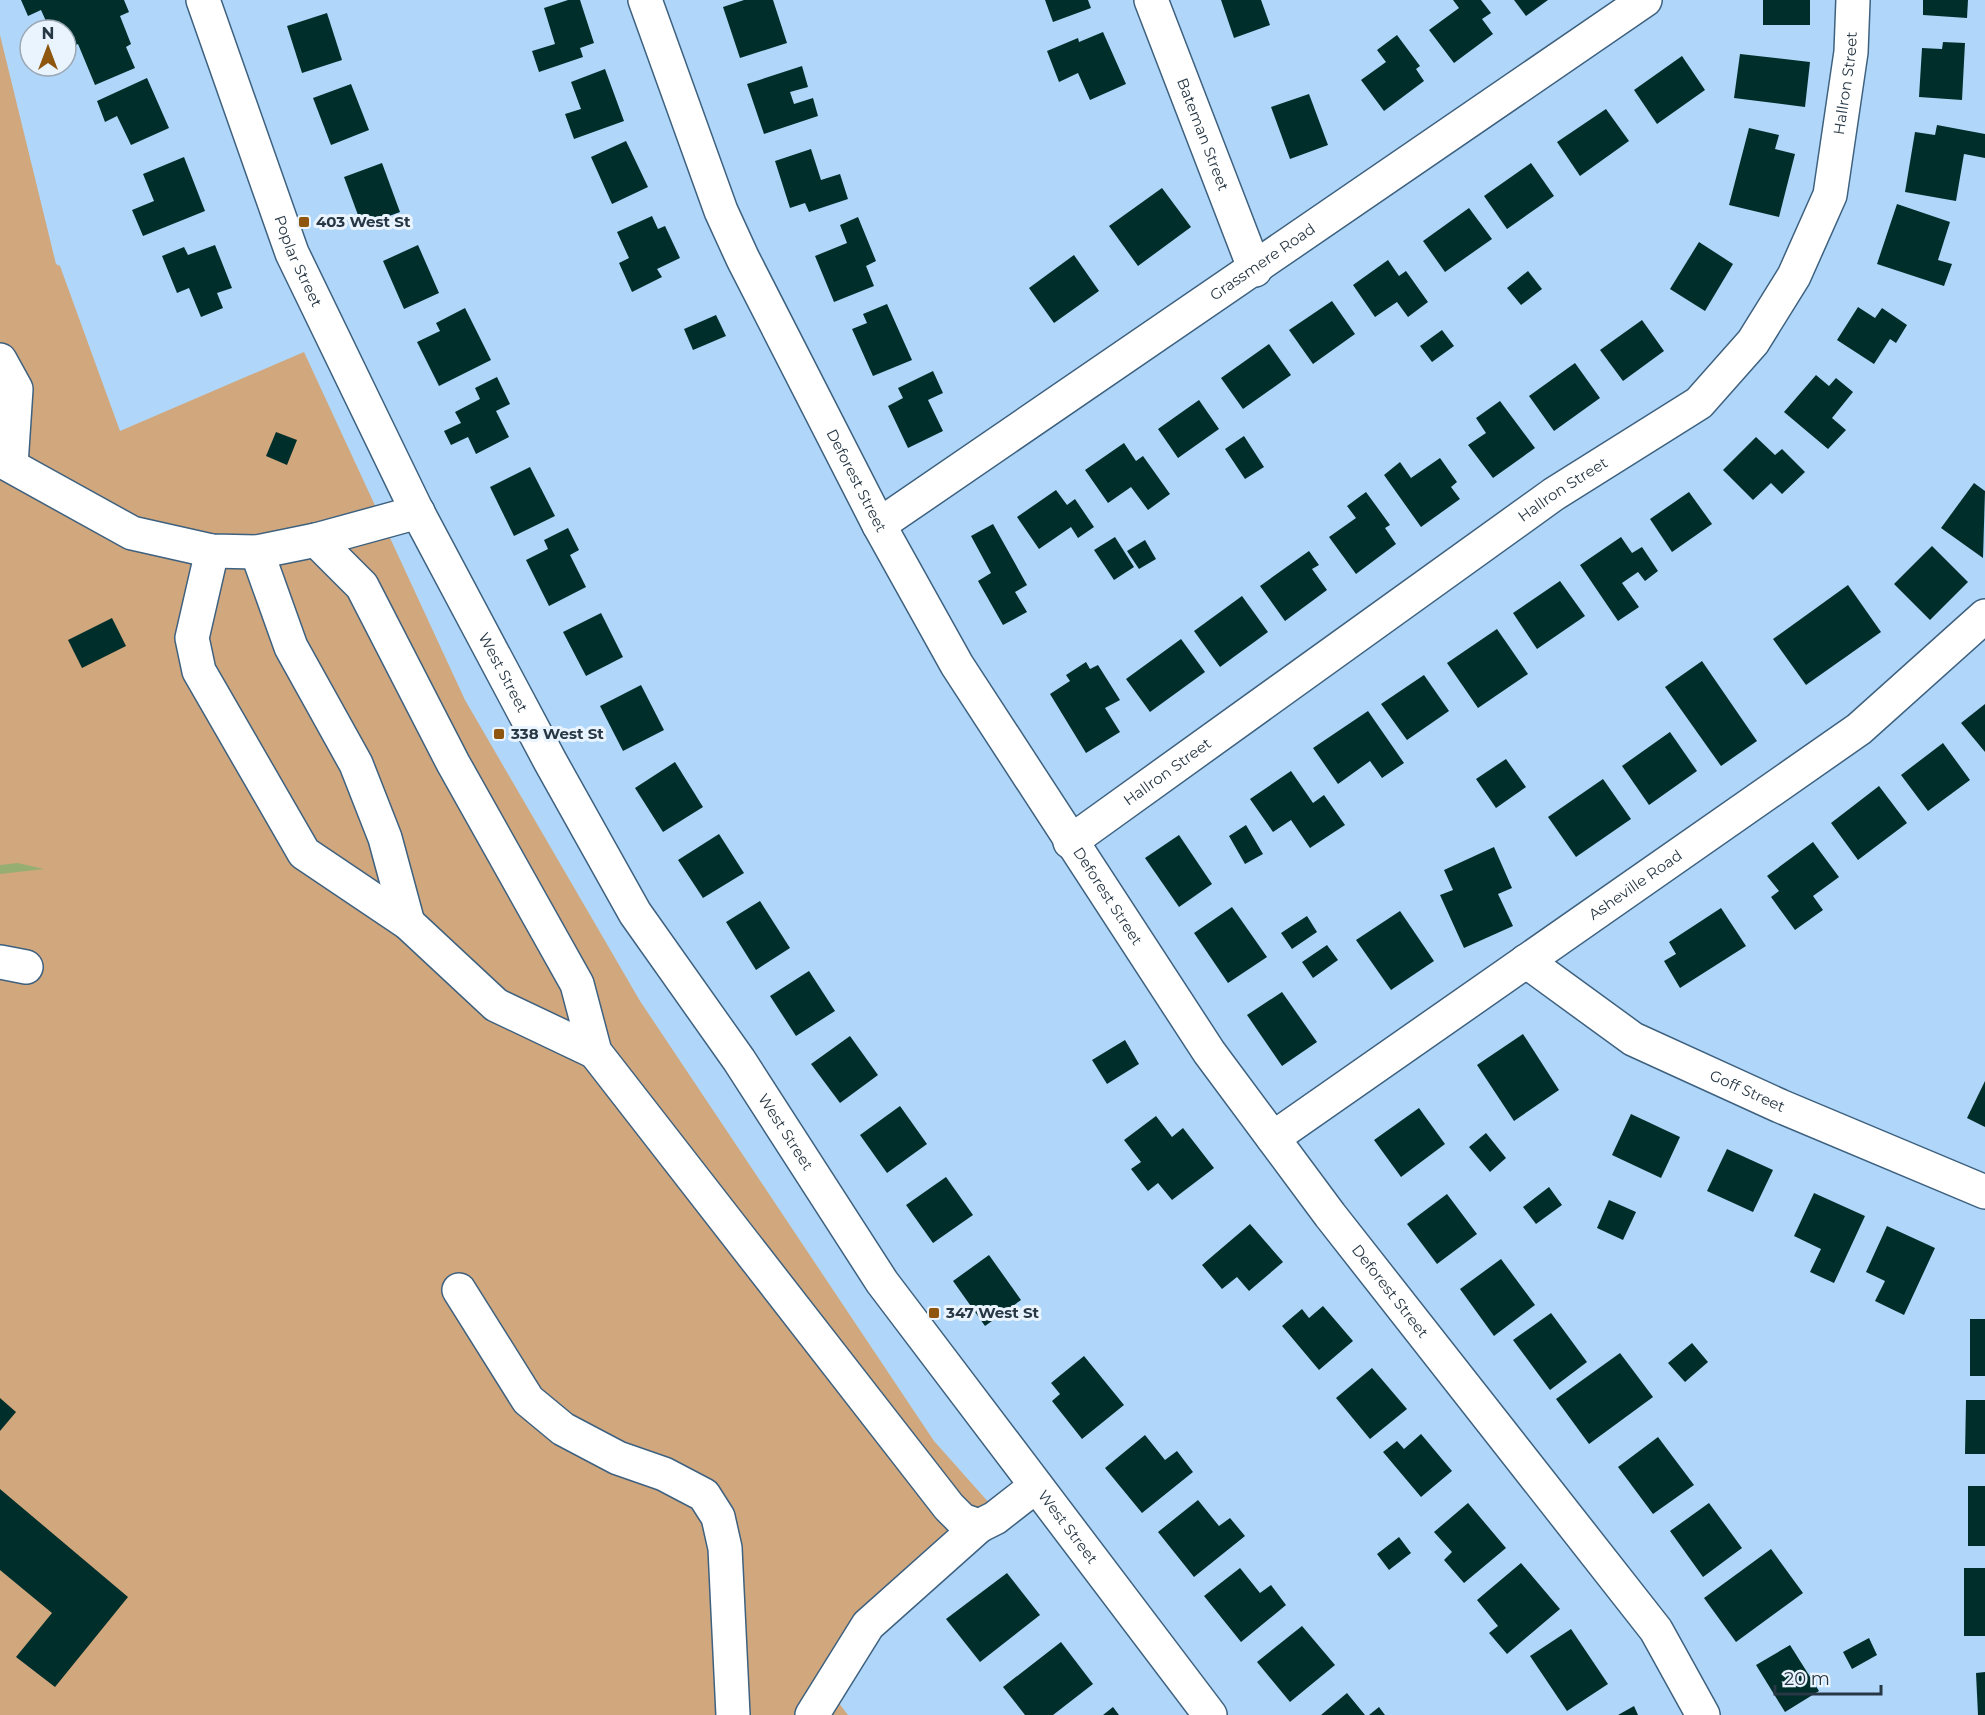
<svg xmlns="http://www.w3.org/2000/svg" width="1985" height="1715" viewBox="0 0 1985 1715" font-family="Montserrat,sans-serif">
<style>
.green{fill:#d1a77d}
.water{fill:#97ae72}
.building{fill:#002f2b}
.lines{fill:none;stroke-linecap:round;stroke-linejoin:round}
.minor-casing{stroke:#3e617f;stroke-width:36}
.minor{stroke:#fff;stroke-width:33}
.poi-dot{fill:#8e560e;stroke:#e9f4ff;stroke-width:2}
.labels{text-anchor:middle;stroke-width:6;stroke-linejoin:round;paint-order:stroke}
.street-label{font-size:15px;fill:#273744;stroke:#e9f4ff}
.poi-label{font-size:15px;font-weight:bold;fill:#273744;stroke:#e9f4ff;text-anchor:start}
</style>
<rect width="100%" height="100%" fill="#b0d7f9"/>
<!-- green -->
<polygon class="green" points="0,35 56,264 60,266 120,431 304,352 465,700 640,1001 934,1441 1007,1523 825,1685 848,1715 0,1715"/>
<!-- water -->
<polygon class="water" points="18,863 44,869 0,874 0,865"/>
<!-- building -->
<g class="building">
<polygon points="21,0 124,0 129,12 120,16 131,44 126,47 135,68 95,85 78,44 66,49 66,30 50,30 41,10 28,16"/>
<polygon points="568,0 580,0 594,43 580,48 583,57 539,72 532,51 555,44 544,8"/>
<polygon points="744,0 773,0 787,43 740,58 723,7"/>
<polygon points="1045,0 1088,0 1091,8 1053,22"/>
<polygon points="1221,0 1261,0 1270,25 1234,38"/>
<polygon points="1453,0 1481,0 1491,13 1482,19 1493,34 1454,63 1429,30 1459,8"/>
<polygon points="1514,0 1548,0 1526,16"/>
<rect x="1763" y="0" width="47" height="25"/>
<polygon points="1923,0 1968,0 1967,18 1923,15"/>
<polygon points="327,13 342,60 302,73 287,26"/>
<polygon points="1103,32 1126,84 1090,100 1078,73 1059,82 1047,51 1078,38 1079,42"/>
<polygon points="1397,35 1420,66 1416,69 1424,81 1384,111 1361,80 1386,62 1377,50"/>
<polygon points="1943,42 1965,43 1962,100 1919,97 1922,48 1942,49"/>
<polygon points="1740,54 1810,62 1805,107 1734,98"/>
<polygon points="1682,56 1705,90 1657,124 1634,90"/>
<polygon points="802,66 808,87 790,92 794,104 813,98 818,116 764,134 747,84"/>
<polygon points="605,69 624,121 574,139 565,114 581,109 571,82"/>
<polygon points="147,78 169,128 131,145 117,116 105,122 97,101"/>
<polygon points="351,84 369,130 331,145 313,98"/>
<polygon points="1309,94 1328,145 1290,159 1271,107"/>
<polygon points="1606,109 1629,141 1580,176 1557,142"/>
<polygon points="1937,125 1985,134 1985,158 1964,154 1956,201 1905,192 1915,132 1935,135"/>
<polygon points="1749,128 1779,135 1775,149 1795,154 1779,217 1729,205"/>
<polygon points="626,141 648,187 612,204 591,157"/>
<polygon points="811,149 821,180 840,174 848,199 809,212 805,203 790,208 775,161"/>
<polygon points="184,157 205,211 143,236 132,210 154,201 143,174"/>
<polygon points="382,163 400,212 362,226 344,177"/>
<polygon points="1531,163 1554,196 1507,229 1484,196"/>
<polygon points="1162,188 1191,227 1138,266 1109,226"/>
<polygon points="1897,204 1950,222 1938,260 1952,264 1944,286 1877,264"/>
<polygon points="1469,208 1492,239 1445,272 1423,241"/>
<polygon points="652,216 658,229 665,226 680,258 657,269 662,277 632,292 619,263 629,258 617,232"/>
<polygon points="858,217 876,261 866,266 874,286 834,302 815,256 847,243 840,225"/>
<polygon points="1699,242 1733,264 1705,311 1670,289"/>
<polygon points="215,245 232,288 217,293 223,308 201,317 189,288 177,293 162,256 184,247 188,255"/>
<polygon points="418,245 439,293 404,309 383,261"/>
<polygon points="1074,255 1099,291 1054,323 1029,288"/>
<polygon points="1388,260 1399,276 1406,271 1428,302 1408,317 1397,302 1375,317 1353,285"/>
<polygon points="1528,271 1542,289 1521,305 1507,288"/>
<polygon points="1332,301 1355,334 1313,364 1289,330"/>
<polygon points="887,304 912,360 873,376 852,329 867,323 863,314"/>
<polygon points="1858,307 1875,318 1882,308 1907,325 1896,343 1890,339 1874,364 1837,340"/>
<polygon points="465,308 491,360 439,386 417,342 440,331 436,323"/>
<polygon points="716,315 726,336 693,350 684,329"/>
<polygon points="1642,320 1664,351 1623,381 1600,350"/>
<polygon points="1442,330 1454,346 1432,362 1420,346"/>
<polygon points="1269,344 1291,375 1243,409 1221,378"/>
<polygon points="1575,363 1600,398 1554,431 1529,396"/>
<polygon points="933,371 943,393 928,400 943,431 908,448 888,406 903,398 898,388"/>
<polygon points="1816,375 1829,386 1836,378 1853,392 1832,418 1846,430 1828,449 1784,412"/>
<polygon points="497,377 510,404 496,411 509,437 476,454 468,437 451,445 444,431 461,423 455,412 480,399 475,388"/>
<polygon points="1199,400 1219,429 1178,458 1158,429"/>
<polygon points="1500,401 1535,448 1493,478 1468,445 1486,433 1476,418"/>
<polygon points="276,432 297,440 287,465 266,456"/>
<polygon points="1244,436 1264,467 1245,479 1225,449"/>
<polygon points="1756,437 1775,455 1782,449 1805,472 1782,494 1771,483 1753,500 1723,470"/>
<polygon points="1124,443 1136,461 1143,456 1170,494 1148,510 1131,487 1108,503 1085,470"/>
<polygon points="1440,458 1457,482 1451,487 1460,499 1421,527 1384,475 1400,462 1411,478"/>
<polygon points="530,467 555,516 514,536 490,487"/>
<polygon points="1974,483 1985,491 1983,558 1941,528"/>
<polygon points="1056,490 1067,505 1075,499 1094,527 1078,538 1071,527 1039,549 1017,517"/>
<polygon points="1366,492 1390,525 1385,528 1396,544 1356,574 1329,537 1356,518 1347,506"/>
<polygon points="1689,492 1712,524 1672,552 1650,519"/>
<polygon points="993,524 1027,585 1015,592 1027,612 1003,625 978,581 991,573 971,536"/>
<polygon points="568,528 579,550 570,555 586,587 549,606 526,560 548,549 544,540"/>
<polygon points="1115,537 1134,567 1114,580 1094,550"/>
<polygon points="1621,537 1632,553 1642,547 1658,571 1645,581 1638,572 1622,583 1639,607 1618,621 1580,565"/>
<polygon points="1145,540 1156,559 1139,569 1127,551"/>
<polygon points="1932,546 1968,582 1930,620 1894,584"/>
<polygon points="1309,551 1319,565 1312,569 1327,590 1285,621 1260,586"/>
<polygon points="1560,581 1585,616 1537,649 1513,613"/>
<polygon points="1848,585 1881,632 1806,685 1773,639"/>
<polygon points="1242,596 1268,632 1220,667 1194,631"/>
<polygon points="601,613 623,657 586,676 563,632"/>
<polygon points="112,618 126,646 82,668 68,640"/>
<polygon points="1497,629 1528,674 1478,708 1447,663"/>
<polygon points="1181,639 1205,672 1150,712 1126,679"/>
<polygon points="1702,661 1757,741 1721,766 1665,687"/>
<polygon points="1086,662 1090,669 1098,665 1120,700 1105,708 1120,732 1086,753 1050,694 1070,681 1066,675"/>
<polygon points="1424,675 1449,711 1407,740 1381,704"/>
<polygon points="641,685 664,730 623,751 600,706"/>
<polygon points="1985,704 1985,752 1961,723"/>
<polygon points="1368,711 1404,763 1382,778 1370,761 1338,784 1313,748"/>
<polygon points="1670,732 1697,771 1649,805 1622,766"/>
<polygon points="1943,743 1970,780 1928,811 1901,775"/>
<polygon points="1506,759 1526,787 1496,808 1476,779"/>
<polygon points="675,762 703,807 663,832 635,788"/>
<polygon points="1291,771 1313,803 1324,795 1345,825 1310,848 1291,820 1273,832 1250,799"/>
<polygon points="1603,779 1631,819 1576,857 1548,817"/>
<polygon points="1879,786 1907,823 1858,860 1831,823"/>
<polygon points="1246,825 1263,854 1245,864 1229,836"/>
<polygon points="719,834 744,873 703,898 678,860"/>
<polygon points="1179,835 1212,884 1179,907 1145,858"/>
<polygon points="1813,842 1839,877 1813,896 1823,910 1795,930 1771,897 1779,891 1767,876"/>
<polygon points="1494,847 1512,888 1498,894 1513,926 1464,948 1440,895 1453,890 1444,870"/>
<polygon points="760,901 790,948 756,970 726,922"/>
<polygon points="1232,907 1267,957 1228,983 1194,933"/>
<polygon points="1721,908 1746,946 1680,988 1664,961 1676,954 1669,942"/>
<polygon points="1400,911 1434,961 1391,990 1356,940"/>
<polygon points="1307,916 1317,932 1292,949 1281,933"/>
<polygon points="1327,945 1338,960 1313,978 1302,962"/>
<polygon points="809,971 835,1011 796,1036 770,996"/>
<polygon points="1282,992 1317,1042 1282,1066 1247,1015"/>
<polygon points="1523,1034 1559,1090 1514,1121 1477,1065"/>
<polygon points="850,1036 878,1075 840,1103 811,1064"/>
<polygon points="1125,1040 1139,1064 1107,1084 1092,1060"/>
<polygon points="1985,1081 1985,1127 1967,1118"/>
<polygon points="900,1106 927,1144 887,1173 860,1135"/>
<polygon points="1419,1108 1445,1144 1401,1177 1374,1140"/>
<polygon points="1631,1114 1680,1137 1661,1178 1612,1155"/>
<polygon points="1156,1116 1172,1137 1183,1128 1214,1168 1172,1200 1158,1183 1148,1191 1131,1169 1141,1162 1124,1140"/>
<polygon points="1486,1133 1506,1158 1490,1172 1469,1147"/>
<polygon points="1727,1149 1773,1170 1753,1212 1707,1191"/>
<polygon points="946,1177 973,1215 933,1243 906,1205"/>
<polygon points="1549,1187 1562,1205 1536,1224 1523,1207"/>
<polygon points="1814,1193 1865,1216 1834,1283 1810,1272 1821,1249 1794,1236"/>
<polygon points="1447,1194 1477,1234 1437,1264 1407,1224"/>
<polygon points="1609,1200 1636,1212 1623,1240 1597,1228"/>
<polygon points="1250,1224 1283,1262 1249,1291 1237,1277 1222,1289 1202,1265"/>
<polygon points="1887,1226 1935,1248 1904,1315 1875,1301 1885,1281 1866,1272"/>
<polygon points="989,1255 1021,1300 985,1326 953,1281"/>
<polygon points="1501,1259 1535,1305 1494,1336 1460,1289"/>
<polygon points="1323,1306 1353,1341 1319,1370 1282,1326 1302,1309 1309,1318"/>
<polygon points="1551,1313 1587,1362 1550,1390 1513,1340"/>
<rect x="1970" y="1319" width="15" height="57"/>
<polygon points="1692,1343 1708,1362 1685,1382 1668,1363"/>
<polygon points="1620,1353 1653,1397 1589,1444 1556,1399"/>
<polygon points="1084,1356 1124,1405 1082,1439 1052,1401 1060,1394 1051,1383"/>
<polygon points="1372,1368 1407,1409 1370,1439 1336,1398"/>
<polygon points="0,1398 16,1412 0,1431"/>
<polygon points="1966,1400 1985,1400 1985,1454 1965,1454"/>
<polygon points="1421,1434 1452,1471 1421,1497 1383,1452 1397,1441 1404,1449"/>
<polygon points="1145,1435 1165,1460 1177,1451 1193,1472 1142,1513 1105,1468"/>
<polygon points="1658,1437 1694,1485 1653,1514 1618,1467"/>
<rect x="1968" y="1486" width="17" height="60"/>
<polygon points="0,1489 128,1597 55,1687 16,1657 52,1613 0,1570"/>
<polygon points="1198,1500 1219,1526 1230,1518 1245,1536 1194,1577 1158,1532"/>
<polygon points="1468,1503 1506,1548 1464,1583 1444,1560 1452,1552 1434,1532"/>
<polygon points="1709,1503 1742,1548 1703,1577 1670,1531"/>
<polygon points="1399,1537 1411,1553 1389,1570 1377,1554"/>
<polygon points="1771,1549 1803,1593 1736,1642 1704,1598"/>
<polygon points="1521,1563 1560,1609 1507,1654 1489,1633 1498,1626 1477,1600"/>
<polygon points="1240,1568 1260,1593 1271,1585 1286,1605 1241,1642 1204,1596"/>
<rect x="1964" y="1568" width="21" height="68"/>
<polygon points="1007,1573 1040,1615 980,1662 946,1619"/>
<polygon points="1302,1626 1335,1665 1290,1702 1257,1662"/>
<polygon points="1571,1629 1608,1684 1567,1711 1530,1656"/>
<polygon points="1869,1638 1877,1655 1852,1669 1843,1652"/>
<polygon points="1061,1642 1093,1684 1053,1715 1025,1715 1003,1687"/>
<polygon points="1790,1645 1819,1691 1785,1712 1756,1665"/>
<polygon points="1985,1672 1985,1715 1978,1715 1976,1673"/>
<polygon points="1347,1693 1365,1715 1321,1715"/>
<polygon points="1634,1706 1638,1715 1618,1715"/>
<polygon points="1113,1707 1119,1715 1103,1715"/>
<polygon points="1379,1707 1385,1715 1369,1715"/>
</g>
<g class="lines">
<defs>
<g id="minor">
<path id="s1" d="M203,0L292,253L416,509L550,761L635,913L739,1060L882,1282L1210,1715"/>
<path id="s2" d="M645,0L721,211L743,259L879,525L957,665L1209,1052L1330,1215L1656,1630L1703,1715"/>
<path id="s3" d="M1151,0L1255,270"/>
<polyline points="0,360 16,389 11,465"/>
<polyline points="0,460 132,533 212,551 257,552 316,540 418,512"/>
<path id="s4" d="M879,525L1645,0"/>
<polyline points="316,540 362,586 453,763 577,984 595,1052 949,1507 962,1520 979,1526 995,1518 1036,1486"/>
<polyline points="212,551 192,638 199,671 304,853 408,923 496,1005 595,1052"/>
<polyline points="257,552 291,647 356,764 385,838 408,923"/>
<path id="s5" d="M1070,842L1554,494L1699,403L1753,342L1794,276L1830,195L1851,52L1853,0"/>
<path id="s6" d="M1526,961L1633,1039L1780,1106L1985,1192"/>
<polyline points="0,962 26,967"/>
<path id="s7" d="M1273,1138L1859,729L1985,616"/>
<polyline points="459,1290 528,1400 563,1429 618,1458 664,1474 704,1495 718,1517 725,1548 733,1715"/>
<polyline points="812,1715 868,1625 979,1526"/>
</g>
</defs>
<!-- minor casing -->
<use href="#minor" class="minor-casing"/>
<!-- minor -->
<use href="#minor" class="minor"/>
</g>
<!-- markers -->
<g class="poi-dot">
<rect x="298" y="216" width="12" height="12" rx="3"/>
<rect x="493" y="728" width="12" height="12" rx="3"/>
<rect x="928" y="1307" width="12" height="12" rx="3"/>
</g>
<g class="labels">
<!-- street labels -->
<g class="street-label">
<text dy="5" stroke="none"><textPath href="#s5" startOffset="1128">Hallron Street</textPath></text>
<text dy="5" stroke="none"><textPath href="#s3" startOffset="144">Bateman Street</textPath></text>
<text dy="5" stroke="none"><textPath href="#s1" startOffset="278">Poplar Street</textPath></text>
<text dy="5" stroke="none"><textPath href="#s4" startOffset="465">Grassmere Road</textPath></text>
<text dy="5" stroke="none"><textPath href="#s2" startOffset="526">Deforest Street</textPath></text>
<text dy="5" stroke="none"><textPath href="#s5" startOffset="606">Hallron Street</textPath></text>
<text dy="5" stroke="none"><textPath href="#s1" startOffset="738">West Street</textPath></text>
<text dy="5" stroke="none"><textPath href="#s5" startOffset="120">Hallron Street</textPath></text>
<text dy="5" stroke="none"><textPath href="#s7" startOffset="442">Asheville Road</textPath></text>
<text dy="5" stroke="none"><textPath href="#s2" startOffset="1012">Deforest Street</textPath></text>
<text dy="5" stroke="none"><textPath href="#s6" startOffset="258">Goff Street</textPath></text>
<text dy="5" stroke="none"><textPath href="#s1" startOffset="1278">West Street</textPath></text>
<text dy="5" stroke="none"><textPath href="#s2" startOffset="1498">Deforest Street</textPath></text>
<text dy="5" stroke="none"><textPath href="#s1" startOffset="1764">West Street</textPath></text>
</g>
<!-- poi labels -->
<g class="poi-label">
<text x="316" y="227">403 West St</text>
<text x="511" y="739">338 West St</text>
<text x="946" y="1318">347 West St</text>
</g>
</g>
<!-- north arrow -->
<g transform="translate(48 48)"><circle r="28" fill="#e9f4ff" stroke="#9ba8b4" stroke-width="1.5"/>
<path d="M0-4.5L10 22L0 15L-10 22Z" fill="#8e560e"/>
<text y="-9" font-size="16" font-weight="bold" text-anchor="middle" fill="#273744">N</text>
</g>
<!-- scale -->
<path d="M1775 1685v9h106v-9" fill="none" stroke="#273744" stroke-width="3"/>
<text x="1784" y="1685" font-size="18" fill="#273744" stroke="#e9f4ff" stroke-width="4.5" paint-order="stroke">20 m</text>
</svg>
